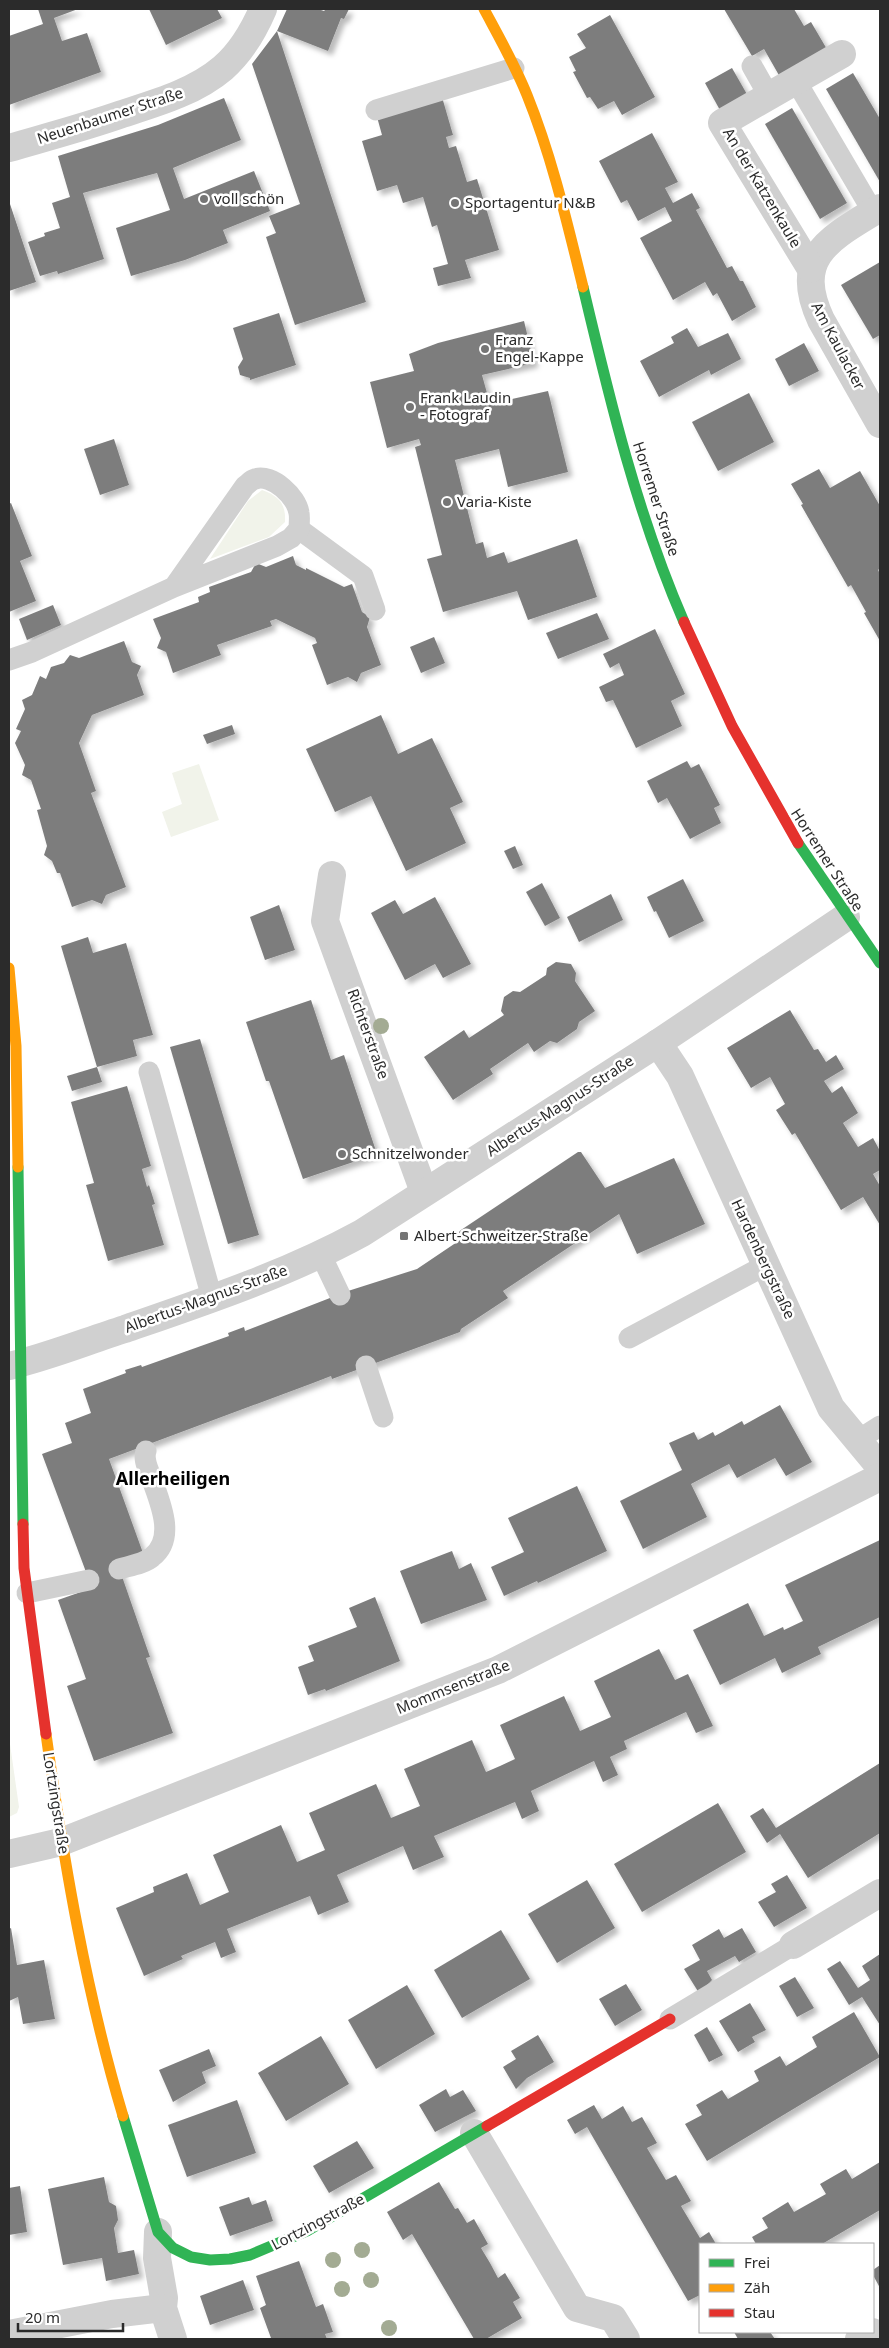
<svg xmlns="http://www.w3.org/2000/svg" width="889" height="2348" viewBox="0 0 889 2348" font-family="'Noto Sans',sans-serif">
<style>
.green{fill:#f1f3ea}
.building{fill:#7d7d7d;filter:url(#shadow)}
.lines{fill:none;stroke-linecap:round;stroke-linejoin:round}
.lane{stroke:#d0d0d0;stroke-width:21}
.street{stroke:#d0d0d0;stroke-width:28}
.fast{stroke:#30b455;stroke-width:11}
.slow{stroke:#ff9f0a;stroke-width:11}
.jam{stroke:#e5322d;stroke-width:11}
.tree{fill:#a3ab93}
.poi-dot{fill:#757575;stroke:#fff;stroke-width:2}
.labels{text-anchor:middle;stroke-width:5;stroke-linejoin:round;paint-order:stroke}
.street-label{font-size:15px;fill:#2b2b2b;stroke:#fff}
.poi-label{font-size:15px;fill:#2b2b2b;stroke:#fff;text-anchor:start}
.quarter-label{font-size:18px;font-weight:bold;fill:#000;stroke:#fff}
</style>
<defs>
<filter id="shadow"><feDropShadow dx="4.5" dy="4.5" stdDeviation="2.5" flood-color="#0004"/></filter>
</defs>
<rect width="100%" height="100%" fill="#fff"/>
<!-- green -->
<g class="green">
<path d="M262,490C279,496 286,504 285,522L269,537L210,559L248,501Z"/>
<polygon points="199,764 219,820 171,837 162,812 182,804 172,773"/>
<polygon points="9,1737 19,1807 17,1813 9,1817"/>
</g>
<!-- building -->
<g class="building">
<polygon points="38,9 78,9 54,18 62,41 87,33 101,72 9,105 9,36 43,24"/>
<polygon points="149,9 217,9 222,18 166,45"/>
<polygon points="287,9 318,9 324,11 326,9 349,9 344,19 341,18 328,51 277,31"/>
<polygon points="724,9 794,9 804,26 811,22 828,51 780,77 764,49 752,56"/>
<polygon points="610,15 655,97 622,115 614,101 598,109 590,97 587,98 573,72 576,71 569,57 586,48 577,34"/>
<polygon points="277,31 366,302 295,325 266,237 276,233 269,216 300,204 252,64"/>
<polygon points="732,68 748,96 721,112 705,83"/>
<polygon points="853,73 880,119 880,182 826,89"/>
<polygon points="442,97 453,135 446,137 449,148 456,146 467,182 477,179 499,250 465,260 471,278 438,286 433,268 448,264 437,225 432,227 423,197 403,203 397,185 377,191 362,141 382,135 377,117"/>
<polygon points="224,98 241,140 173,168 184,199 254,171 270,211 223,230 228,243 185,260 131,276 116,228 170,210 157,173 83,193 104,259 58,274 57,271 40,276 28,242 45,236 44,233 60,228 52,203 70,197 58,156 158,125"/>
<polygon points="792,108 847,203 820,219 765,124"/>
<polygon points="652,133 678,182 665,188 673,203 692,193 700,208 696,210 727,268 732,266 740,281 743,281 756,307 732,321 717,293 713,296 705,282 673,300 640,238 672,221 665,207 638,221 627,200 621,203 599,161"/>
<polygon points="10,204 36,282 9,291 9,205"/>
<polygon points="880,262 880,335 873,339 841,285"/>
<polygon points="279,313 296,365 250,380 250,378 240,375 238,367 243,359 233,328"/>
<polygon points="524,321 534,363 482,375 490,404 548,391 568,472 508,487 499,449 455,460 476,544 483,542 487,558 504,552 508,563 577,539 597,597 528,620 517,591 443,612 427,559 442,555 415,447 421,445 419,439 387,448 370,382 414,371 409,354 438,343"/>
<polygon points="687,328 698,347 728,333 741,359 711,375 709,370 659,397 640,361 674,343 671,337"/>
<polygon points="804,343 819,371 789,386 775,359"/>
<polygon points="749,393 774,442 718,471 692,422"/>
<polygon points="114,439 129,485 100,495 84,449"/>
<polygon points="819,469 830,488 860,471 880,506 880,568 878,570 880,574 880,641 864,613 866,612 851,585 848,587 801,505 803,504 791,484"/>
<polygon points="11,503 32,556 20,561 36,601 9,612 9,504"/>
<polygon points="293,556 296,565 306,570 306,568 344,587 352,584 362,612 370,617 367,627 381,665 361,673 357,682 348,677 327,685 312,645 317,643 315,638 276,619 270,621 272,626 217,645 221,655 173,673 166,652 157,648 161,638 153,619 199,602 198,597 210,592 209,587 251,572 256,563 266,567"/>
<polygon points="53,605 61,625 27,640 19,619"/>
<polygon points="597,613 609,639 558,659 546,633"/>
<polygon points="655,629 685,694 671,701 682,726 636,748 613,700 606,702 599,687 624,675 619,663 610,668 603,654"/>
<polygon points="434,637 445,663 421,673 410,647"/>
<polygon points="124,641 132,662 141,666 137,675 144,695 92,715 79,743 96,791 91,793 126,887 106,895 102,904 92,900 72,907 60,873 57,873 52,861 44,855 47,846 37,810 41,809 31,780 22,775 25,765 15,743 21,731 16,729 25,709 22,700 32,695 40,676 46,679 51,667 64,663 70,655 79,658"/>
<polygon points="381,715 398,754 432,738 463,802 450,808 466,843 406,871 371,796 335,812 306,749"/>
<polygon points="232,725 235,734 207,744 203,735"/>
<polygon points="687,761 691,768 699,764 720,805 714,808 721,823 690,839 667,798 658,803 647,781"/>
<polygon points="515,846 523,865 513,869 504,851"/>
<polygon points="683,879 704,921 669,938 656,911 654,912 647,897"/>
<polygon points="542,883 560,918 545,926 526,892"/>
<polygon points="611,894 623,920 579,942 567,917"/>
<polygon points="435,897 471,964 443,978 435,964 405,980 371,913 395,900 403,914"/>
<polygon points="279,905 295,950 265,960 250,917"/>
<polygon points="88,937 93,953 126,943 153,1035 133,1040 137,1056 97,1067 61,946"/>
<polygon points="556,962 571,964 576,973 575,981 595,1011 579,1022 577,1029 557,1043 550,1041 534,1052 528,1043 490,1069 493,1074 453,1100 424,1057 464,1030 469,1038 504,1015 501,1011 504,997 513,991 520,992 546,975 547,968"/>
<polygon points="311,1000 331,1060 344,1055 377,1154 303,1179 269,1081 266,1081 246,1022"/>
<polygon points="790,1010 814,1050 818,1049 826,1062 836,1055 844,1069 824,1081 832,1093 842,1086 858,1113 843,1123 858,1147 873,1138 880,1151 880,1170 873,1174 880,1186 880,1225 863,1197 841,1210 795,1133 792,1135 776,1110 785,1104 770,1077 751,1088 727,1048"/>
<polygon points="200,1039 259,1235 228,1244 170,1047"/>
<polygon points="97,1067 102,1082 72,1091 67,1076"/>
<polygon points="127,1086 151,1166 142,1169 147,1187 149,1185 155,1204 152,1205 164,1245 108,1261 86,1185 94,1183 71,1102"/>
<polygon points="578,1152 581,1152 605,1188 674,1158 705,1224 637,1254 619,1214 503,1291 508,1298 461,1329 460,1332 332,1379 331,1376 313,1383 109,1459 143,1553 117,1562 150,1657 146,1658 173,1733 94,1761 67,1686 86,1679 58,1600 92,1588 42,1454 72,1443 65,1423 91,1413 83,1389 126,1373 125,1370 141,1365 142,1367 229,1336 228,1333 244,1327 245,1331 348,1291 417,1269 463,1238 459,1232 461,1230"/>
<polygon points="780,1405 812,1462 786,1476 775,1458 737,1478 729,1464 691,1484 707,1517 643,1549 620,1501 682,1470 669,1443 694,1432 698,1440 713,1432 715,1436 742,1421 744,1425"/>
<polygon points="577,1486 607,1551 538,1583 537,1581 504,1596 491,1567 524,1552 508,1518"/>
<polygon points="880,1540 880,1617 818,1647 821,1654 782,1673 775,1658 720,1685 693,1630 748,1603 764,1636 783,1627 784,1630 803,1621 785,1585"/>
<polygon points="452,1551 459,1569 471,1563 487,1600 421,1624 400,1571"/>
<polygon points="375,1597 400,1661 326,1691 325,1689 308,1695 298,1667 314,1661 308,1646 357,1627 349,1608"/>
<polygon points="659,1649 675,1680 688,1674 713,1726 696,1733 686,1712 624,1741 627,1749 610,1757 618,1775 603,1782 594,1761 531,1791 539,1811 522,1819 515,1802 434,1836 444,1857 413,1870 403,1846 337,1875 349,1902 318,1915 310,1896 227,1929 236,1952 221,1958 215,1942 181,1956 183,1959 144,1976 116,1908 154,1892 153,1887 187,1873 200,1905 229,1892 213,1855 281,1825 297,1862 325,1850 309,1813 376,1784 391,1818 420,1806 404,1769 472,1740 486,1772 500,1766 515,1759 500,1725 564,1696 580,1731 611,1717 594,1681"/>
<polygon points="880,1763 880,1833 808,1878 780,1834 767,1843 750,1816 763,1808 776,1828"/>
<polygon points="718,1803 746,1852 642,1912 614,1864"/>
<polygon points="787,1875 807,1908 774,1927 758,1902 776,1892 771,1884"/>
<polygon points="587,1880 615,1928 557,1963 528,1914"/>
<polygon points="11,1928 17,1965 44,1960 55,2019 23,2024 18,1997 9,2001 9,1929"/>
<polygon points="742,1928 756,1952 739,1962 735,1956 707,1971 712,1980 699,1993 684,1969 700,1960 692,1945 719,1929 724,1938"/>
<polygon points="501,1930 530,1979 462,2018 434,1970"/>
<polygon points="880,1954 880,2025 862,1997 849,2005 827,1969 840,1961 858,1988 870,1980 862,1966"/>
<polygon points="795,1977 814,2008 797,2017 779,1986"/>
<polygon points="626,1984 642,2010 615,2026 599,1999"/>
<polygon points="407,1985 435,2034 376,2069 348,2020"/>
<polygon points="750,2003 766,2030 752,2037 755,2042 738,2052 719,2021"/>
<polygon points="854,2012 880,2057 707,2161 685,2124 702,2115 696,2105 722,2090 728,2099 759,2081 754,2071 780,2056 786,2066 817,2047 812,2037"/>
<polygon points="707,2027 723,2055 709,2062 694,2035"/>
<polygon points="538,2035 554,2062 527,2078 516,2089 503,2067 516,2059 511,2051"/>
<polygon points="321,2036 349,2084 286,2121 258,2073"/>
<polygon points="209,2049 216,2066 202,2072 206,2083 173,2102 159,2070"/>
<polygon points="446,2089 450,2097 463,2090 476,2111 435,2132 419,2105"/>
<polygon points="237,2100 256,2153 187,2177 168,2125"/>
<polygon points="594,2105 602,2119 623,2106 632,2122 642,2117 657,2143 647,2148 666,2180 676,2175 691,2201 681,2206 700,2238 709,2232 716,2244 700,2244 700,2295 688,2301 587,2127 575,2134 567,2120"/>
<polygon points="357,2141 374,2168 329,2193 313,2166"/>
<polygon points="880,2162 880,2210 822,2244 756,2244 752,2237 768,2228 762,2218 788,2202 794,2212 826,2194 820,2184 846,2169 852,2179"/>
<polygon points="104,2177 109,2202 116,2206 118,2220 114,2228 118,2253 134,2250 139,2274 106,2281 102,2258 63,2265 48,2189"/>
<polygon points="439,2182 455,2209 458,2208 467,2223 474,2219 488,2244 481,2248 490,2263 498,2278 505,2273 520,2298 513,2302 522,2318 486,2339 474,2339 412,2234 403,2240 387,2212"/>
<polygon points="20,2186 27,2232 9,2235 9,2188"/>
<polygon points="249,2197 252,2205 266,2200 273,2221 230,2236 219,2207"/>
<polygon points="299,2261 316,2307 323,2304 333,2332 325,2334 327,2339 271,2338 260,2308 266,2305 256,2276"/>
<polygon points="880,2265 880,2288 873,2275 873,2270"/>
<polygon points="243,2280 254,2310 210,2325 200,2296"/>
<polygon points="734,2332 770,2332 775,2339 738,2339"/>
</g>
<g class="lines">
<!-- lane -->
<g class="lane">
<polyline points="752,66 769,96"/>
<polyline points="796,81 873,212"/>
<polyline points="376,110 514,68"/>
<polyline points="299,529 363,576 375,610"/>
<path d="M9,660L32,652L174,587L277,546L291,538L299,529C299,524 300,518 299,513C297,497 272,473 255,479C251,480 248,484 245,486L174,587"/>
<polyline points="149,1072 212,1298"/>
<polyline points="321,1255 340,1295"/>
<polyline points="629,1338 766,1265"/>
<polyline points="366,1366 383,1417"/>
<polyline points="858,1440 880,1426"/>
<path d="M119,1569C129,1566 144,1564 152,1557C177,1538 159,1500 151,1477C148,1468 143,1460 146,1451"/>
<polyline points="27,1593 89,1580"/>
<polyline points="670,2019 793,1945"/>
</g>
<!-- street -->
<g class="street">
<path d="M9,148C47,137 85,127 122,114C156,103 195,92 223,68C240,53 254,30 263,9"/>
<path d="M880,208C831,238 791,256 821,320L880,424"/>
<polyline points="811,269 722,123 842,54"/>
<polyline points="332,875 325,921 424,1192"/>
<polyline points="658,1043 680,1076 831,1408 880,1467"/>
<path d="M9,1366C48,1357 87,1341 125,1329C206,1301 287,1274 362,1233L658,1043L846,917"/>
<polyline points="9,1854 61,1842 498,1670 880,1477"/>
<polyline points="793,1945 880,1893"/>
<polyline points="474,2133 577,2308 613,2318 626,2339"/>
<polyline points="158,2232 157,2258 164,2298 163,2308 173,2339"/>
<polyline points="9,2334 112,2314 163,2308"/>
<polyline points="859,2339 872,2332"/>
</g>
<!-- fast -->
<g class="fast">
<path d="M583,287C610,401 637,514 684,622"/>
<polyline points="798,843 880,963"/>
<polyline points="18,1167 23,1524"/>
<polyline points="123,2116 158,2232 173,2248 191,2257 210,2260 230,2259 250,2255 307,2231 487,2126"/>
</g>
<!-- slow -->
<g class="slow">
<path d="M484,9C499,37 515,65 527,95C552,157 567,222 583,287"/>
<polyline points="9,968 16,1046 18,1167"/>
<path d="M46,1734C64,1863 86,1992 123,2116"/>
</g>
<!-- jam -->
<g class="jam">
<polyline points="684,622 732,726 798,843"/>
<polyline points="23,1524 24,1568 46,1734"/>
<polyline points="487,2126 670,2019"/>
</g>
</g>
<!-- trees -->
<g class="tree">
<circle cx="381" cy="1026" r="8"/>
<circle cx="362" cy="2250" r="8"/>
<circle cx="333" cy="2260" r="8"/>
<circle cx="371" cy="2280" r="8"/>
<circle cx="342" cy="2289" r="8"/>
<circle cx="389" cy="2328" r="8"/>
</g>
<!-- markers -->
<g class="poi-dot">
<circle cx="204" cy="199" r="5"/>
<circle cx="455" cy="203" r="5"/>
<circle cx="485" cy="349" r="5"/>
<circle cx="410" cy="407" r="5"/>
<circle cx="447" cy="502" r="5"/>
<circle cx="342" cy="1154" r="5"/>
<rect x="399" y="1231" width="10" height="10" rx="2.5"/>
</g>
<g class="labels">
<!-- street labels -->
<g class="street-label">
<text transform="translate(110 116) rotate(-18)" y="5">Neuenbaumer Straße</text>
<text transform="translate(762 188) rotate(59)" y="5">An der Katzenkaule</text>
<text transform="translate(838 346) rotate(62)" y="5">Am Kaulacker</text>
<text transform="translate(656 499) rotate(72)" y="5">Horremer Straße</text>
<text transform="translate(827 860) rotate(57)" y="5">Horremer Straße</text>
<text transform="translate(368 1034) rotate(70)" y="5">Richterstraße</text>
<text transform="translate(560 1106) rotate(-33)" y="5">Albertus-Magnus-Straße</text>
<text transform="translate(763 1259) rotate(65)" y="5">Hardenbergstraße</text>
<text transform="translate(206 1299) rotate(-20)" y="5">Albertus-Magnus-Straße</text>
<text transform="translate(453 1687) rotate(-22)" y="5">Mommsenstraße</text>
<text transform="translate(56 1803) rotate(81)" y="5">Lortzingstraße</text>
<text transform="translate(318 2222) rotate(-28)" y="5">Lortzingstraße</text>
</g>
<!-- poi labels -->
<g class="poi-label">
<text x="214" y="204">voll schön</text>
<text x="465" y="208">Sportagentur N&amp;B</text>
<text x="495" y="345">Franz<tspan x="495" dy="17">Engel-Kappe</tspan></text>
<text x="420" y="403">Frank Laudin<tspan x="420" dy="17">- Fotograf</tspan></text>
<text x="457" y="507">Varia-Kiste</text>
<text x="352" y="1159">Schnitzelwonder</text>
<text x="414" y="1241">Albert-Schweitzer-Straße</text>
</g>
<!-- quarter labels -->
<g class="quarter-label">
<text x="173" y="1485">Allerheiligen</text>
</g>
</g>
<!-- border -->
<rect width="889" height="2348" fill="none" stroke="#2b2b2b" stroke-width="20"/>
<!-- legend -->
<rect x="699" y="2243" width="175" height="90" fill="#ffffff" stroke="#aaaaaa"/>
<rect x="709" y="2259" width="25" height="8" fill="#30b455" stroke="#aaaaaa"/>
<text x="744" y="2268" font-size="15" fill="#2b2b2b">Frei</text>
<rect x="709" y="2284" width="25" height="8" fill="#ff9f0a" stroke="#aaaaaa"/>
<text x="744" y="2293" font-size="15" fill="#2b2b2b">Zäh</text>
<rect x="709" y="2309" width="25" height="8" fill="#e5322d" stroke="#aaaaaa"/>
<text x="744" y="2318" font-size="15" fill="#2b2b2b">Stau</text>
<!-- scale -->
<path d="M18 2323v8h105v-8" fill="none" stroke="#2b2b2b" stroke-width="2.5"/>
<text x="25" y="2323" font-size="15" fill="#2b2b2b" stroke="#ffffff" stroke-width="4" paint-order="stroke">20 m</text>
</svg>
